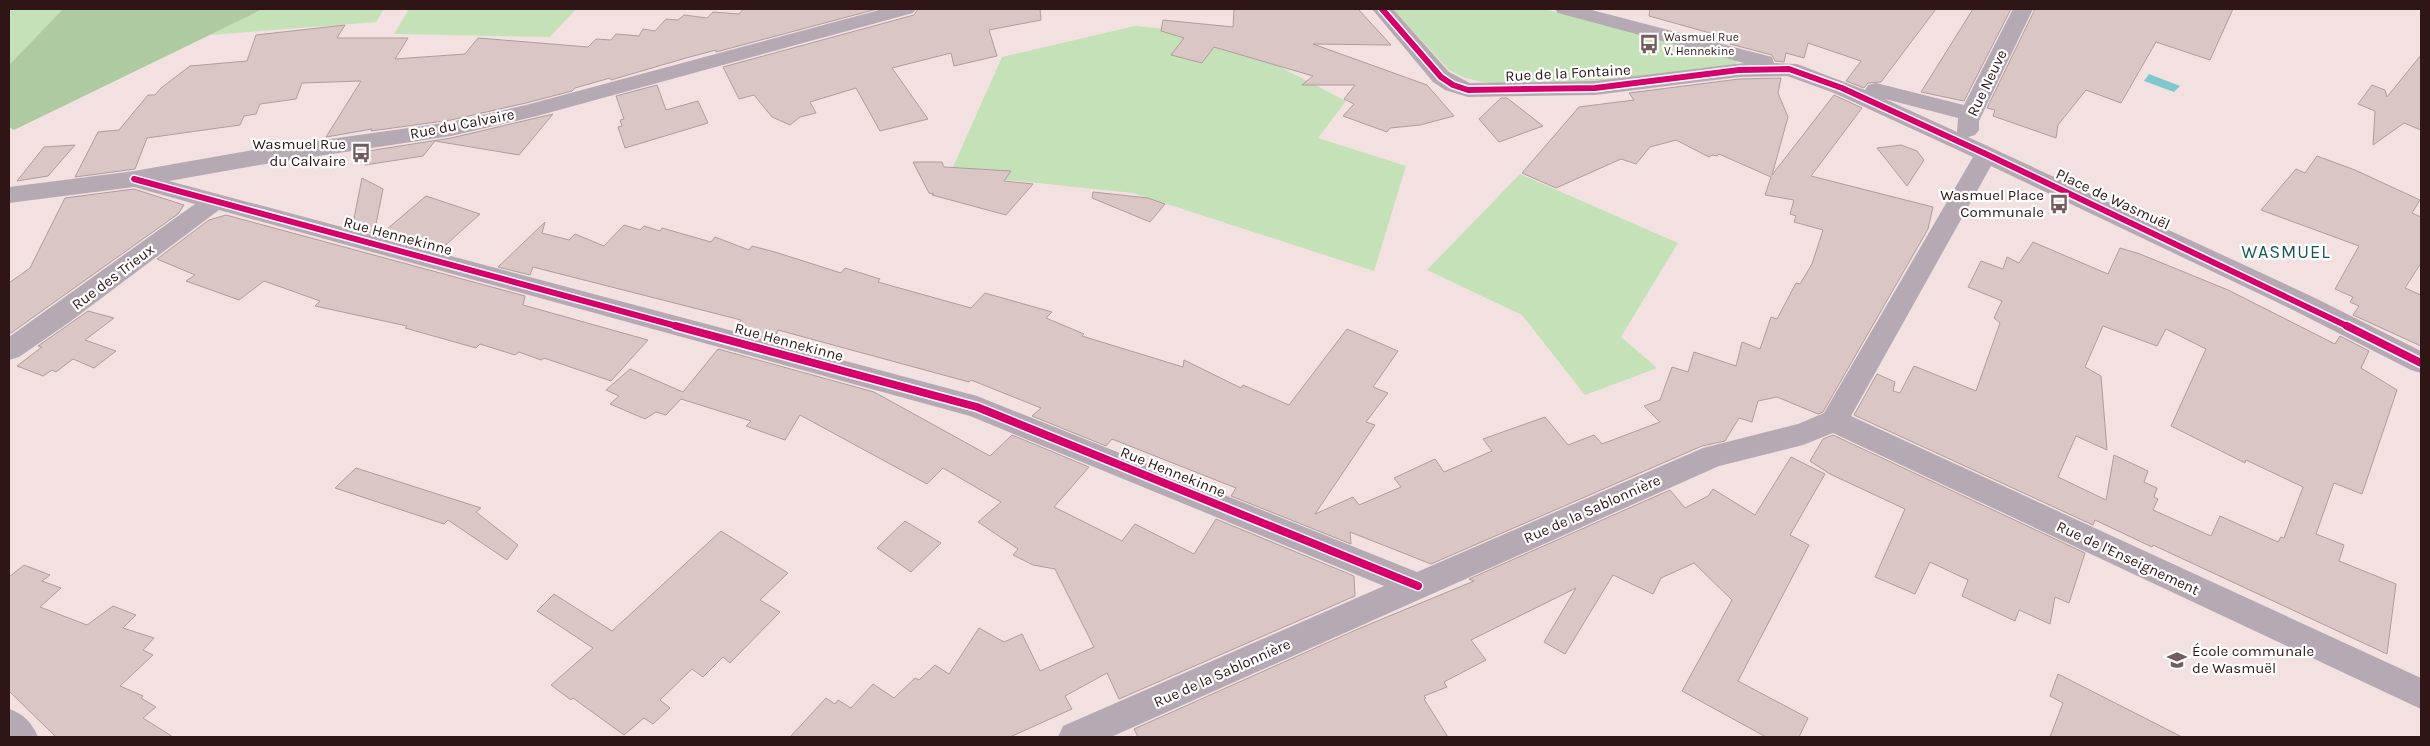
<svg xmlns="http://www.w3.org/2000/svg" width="2430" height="746" viewBox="0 0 2430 746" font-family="Karla,sans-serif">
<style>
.green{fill:#c5e1b8}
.forest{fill:#adcaa0}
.water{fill:#7fc8ce}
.building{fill:#dac6c4;stroke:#b09c9c;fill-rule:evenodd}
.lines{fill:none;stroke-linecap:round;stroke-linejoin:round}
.minor{fill:#b5aab3;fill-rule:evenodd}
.cycleway-far1-casing{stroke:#fff;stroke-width:9}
.cycleway-casing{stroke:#fff;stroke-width:11}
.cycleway-far1{stroke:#d6006c;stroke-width:6}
.cycleway{stroke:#d6006c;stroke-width:8}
.labels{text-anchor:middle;stroke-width:4.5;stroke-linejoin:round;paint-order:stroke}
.far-poi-label{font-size:12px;fill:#2f1515;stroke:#fff;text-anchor:start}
.street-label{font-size:15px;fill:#2f1515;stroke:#fff}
.poi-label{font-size:15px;fill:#2f1515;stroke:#fff;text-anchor:end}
.quarter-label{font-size:18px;letter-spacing:1px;fill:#1a565a;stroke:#fff}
</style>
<rect width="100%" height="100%" fill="#f2e1e0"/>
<!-- green -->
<g class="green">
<polygon points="9,9 63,9 9,65"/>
<polygon points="263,9 384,9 376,22 210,35"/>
<polygon points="409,9 576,9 550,37 394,34"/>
<polygon points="1393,9 1542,9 1591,19 1737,59 1736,67 1586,82 1487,83 1465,78 1449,70"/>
<polygon points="1135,26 1270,39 1259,56 1346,101 1318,138 1406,166 1374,271 1133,193 1008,180 949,176 1002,57"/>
<polygon points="1520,174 1678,243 1621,337 1657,368 1585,395 1522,315 1427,270"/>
</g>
<!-- forest -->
<polygon class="forest" points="63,9 263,9 14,130 9,127 9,65"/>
<!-- water -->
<polygon class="water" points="2149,74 2180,86 2174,92 2144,81"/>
<!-- building -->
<g class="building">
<polygon points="743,9 877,9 716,52 716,50 686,58 611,80 610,78 575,88 572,91 526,103 451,120 371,131 372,129 326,137 361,81 302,83 296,99 260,104 256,114 244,116 240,125 147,138 135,169 75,177 98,132 119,130 148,95 155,95 161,88 190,66 247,61 256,35 345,25 337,38 408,38 395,59 465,54 478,38 588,47 596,39 611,40 616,34 639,36 643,29 655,31 666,19 678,20 684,15 707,18 713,12 739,14"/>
<polygon points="918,9 1040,9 1041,20 989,30 997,56 954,66 951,53 892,68 928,119 880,131 856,88 810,102 816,113 800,117 790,125 772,117 754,95 739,99 723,67 914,15"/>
<polygon points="1234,9 1358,9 1391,45 1313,44 1427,85 1454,116 1420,125 1390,128 1387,132 1343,116 1354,104 1344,99 1355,85 1302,85 1313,76 1214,47 1202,63 1171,55 1184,38 1161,31 1163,20 1233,27"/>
<polygon points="1650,9 1936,9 1881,82 1868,83 1864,88 1846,81 1861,61 1808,43 1804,58 1786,53 1784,62 1775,61 1772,55 1730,44 1728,38 1649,16"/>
<polygon points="1973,9 2011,9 1964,101 1921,92"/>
<polygon points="2035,9 2233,9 2210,60 2156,42 2121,103 2086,90 2058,125 2056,138 1993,116 1995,110 1987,108"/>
<polygon points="2421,55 2421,130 2404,123 2373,145 2375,111 2358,104 2372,85 2385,90 2387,97"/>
<polygon points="1781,78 1778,93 1788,117 1772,175 1834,95 1862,108 1811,176 1933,207 1928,229 1823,412 1818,414 1777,397 1758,401 1752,422 1739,418 1725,441 1702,446 1431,564 1350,532 1351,544 1231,496 1236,488 1112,439 1106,446 1032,416 1041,408 971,380 969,382 778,330 775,337 787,344 734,329 741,320 533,267 530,275 498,267 545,222 542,233 569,240 575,234 604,246 624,225 640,230 644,226 660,231 662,228 711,242 715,237 749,250 752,246 775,252 841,273 845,268 880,279 878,282 971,308 985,293 1052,312 1046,318 1084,334 1082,336 1183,367 1184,360 1241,388 1243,385 1289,405 1347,329 1398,351 1373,387 1388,393 1366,422 1375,425 1315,514 1353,497 1359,505 1401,487 1394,478 1435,459 1444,472 1492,451 1483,439 1545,417 1568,445 1594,435 1602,444 1660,422 1644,406 1660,400 1672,367 1688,372 1694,352 1736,366 1742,342 1760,349 1771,317 1777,319 1796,283 1800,284 1812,264 1823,230 1794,222 1796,216 1790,214 1794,200 1765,195 1771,177 1719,154 1717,156 1712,155 1709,157 1676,140 1650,147 1636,164 1621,159 1556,188 1522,173 1579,107 1634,100 1629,93 1739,79"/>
<polygon points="657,85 666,110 698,101 708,123 625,148 618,127 622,126 620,120 624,119 616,96"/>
<polygon points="1501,98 1507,98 1543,126 1499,142 1479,119"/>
<polygon points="553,114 519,155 435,141 423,156 365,165 368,151 451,138"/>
<polygon points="75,145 48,176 17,181 44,147"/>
<polygon points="1901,145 1917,151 1924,160 1907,186 1877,148"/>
<polygon points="2317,156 2355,170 2420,200 2412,213 2421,217 2421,263 2405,288 2421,295 2421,346 2353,315 2359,306 2350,302 2353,297 2335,289 2359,246 2261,210 2296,169 2305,173"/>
<polygon points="913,162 942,162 944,167 1011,171 1004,181 1033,184 1006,215 932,195 934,194 929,193"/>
<polygon points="362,178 383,189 374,234 352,228"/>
<polygon points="134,189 184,205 178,214 11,333 9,332 9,283 30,268 65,198"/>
<polygon points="1093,192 1148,198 1165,204 1150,222 1092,198"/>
<polygon points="426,196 480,214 439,251 380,235"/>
<polygon points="226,215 525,296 523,305 648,340 611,381 544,358 541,360 519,352 515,355 480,344 476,348 405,328 407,326 315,306 320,301 264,281 239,300 186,281 195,275 157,259 209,220"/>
<path d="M2033,242L2108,274L2120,248L2140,254L2228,290L2335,344L2340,336L2369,351L2361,368L2397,390L2362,494L2334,483L2316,534L2344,545L2339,561L2396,584L2387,654L2153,545L2152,547L2095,520L2093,525L1854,415L1877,374L1895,382L1893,391L1900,393L1914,366L1976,391L2000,323L1994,318L2002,301L1968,287L1981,261L2003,269L2007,257L2019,263ZM2103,326L2157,346L2166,329L2206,349L2171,426L2245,463L2246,460L2303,487L2284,538L2281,537L2278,542L2220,516L2211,536L2153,510L2158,499L2154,497L2157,488L2144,482L2148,471L2114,455L2106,500L2058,477L2076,436L2107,450L2101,376L2085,367Z"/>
<polygon points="88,311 114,318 85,340 116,351 94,368 73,359 56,372 52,370 43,376 17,366 42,347 38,346"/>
<polygon points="718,349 874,392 990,456 1012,435 1089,467 1054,507 1122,541 1135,524 1194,554 1216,519 1354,576 1355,596 1119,699 1107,673 1065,696 1072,709 1010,737 790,737 826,698 835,704 838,700 851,708 873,684 894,698 915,678 919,680 935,665 949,674 979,628 1004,642 1022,634 1040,671 1094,647 1055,569 1033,565 1013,555 1018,549 978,522 1001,502 943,468 927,484 800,415 785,440 746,426 751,421 681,399 666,415 656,412 645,419 610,404 619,396 606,390 630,369 683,392"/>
<polygon points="1833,435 2085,553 2069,603 2055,597 2050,624 2019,610 2015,621 1962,596 1968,580 1930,562 1915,594 1875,577 1905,509 1830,474 1810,461 1823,439"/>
<polygon points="1791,457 1825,474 1790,535 1809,545 1738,681 1808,718 1799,737 1766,737 1682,691 1732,600 1694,563 1661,578 1653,594 1613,575 1565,654 1544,642 1576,588 1471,640 1486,660 1444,682 1447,687 1424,696 1426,698 1424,699 1448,737 1138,737 1134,729 1358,629 1474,581 1469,579 1670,490 1685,508 1708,496 1713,489 1755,515"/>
<polygon points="356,468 481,508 476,512 518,545 507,560 448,520 444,524 335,488"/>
<polygon points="905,521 941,543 911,572 877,548"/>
<polygon points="721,531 788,573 760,600 780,612 730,663 723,657 703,677 692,669 660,700 670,708 653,724 644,718 624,735 573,698 571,700 551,685 593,648 537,611 554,594 612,631"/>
<polygon points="24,565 50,575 42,581 61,588 40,607 87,625 113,606 136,615 123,628 154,638 143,650 153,655 120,686 143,696 141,698 156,707 143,718 173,737 56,737 9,691 9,577"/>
<polygon points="2058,674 2129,710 2182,737 2050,737 2063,703 2050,696"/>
</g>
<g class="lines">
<!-- minor -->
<g class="minor">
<path d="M883,9H916L913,13L537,116L451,136L259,165L169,181L977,396L1417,572L1703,448L1798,424L1824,413L1973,157L1834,93L1787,76L1739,77L1595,95L1468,97L1445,90L1433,82L1372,9H1393L1449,72L1470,83L1595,81L1744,63L1558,13L1555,9H1588L1772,57L1774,63L1797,64L1865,90L1868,85L1876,83L1964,105L2013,9H2033L1979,121V130L1975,135L1968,137L2311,296L2421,351V373L2411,370L2293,310L1991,166L1851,416L2421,678V709L1833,433L1803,445L1719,466L1111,737H1058L1063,726L1384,586L970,416L219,210L71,321L19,357L9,360V337L195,204L134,187L9,203V187L134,171L259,149L451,122L526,105ZM1885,99L1958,118L1957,132Z"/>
<path d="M9,709C24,714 32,723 38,737H9Z"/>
</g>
<defs>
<g id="cycleway-far1">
<polyline points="1382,9 1441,77 1453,85 1468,90 1595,88 1739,70 1789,69 1842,88 1986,154 2349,327"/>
<polyline points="134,179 680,327"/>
</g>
<g id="cycleway">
<polyline points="676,326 977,407 1418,586"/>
<polyline points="2347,326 2421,363"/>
</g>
</defs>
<!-- cycleway-far1 casing -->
<use href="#cycleway-far1" class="cycleway-far1-casing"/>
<!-- cycleway casing -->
<use href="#cycleway" class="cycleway-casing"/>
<!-- cycleway-far1 -->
<use href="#cycleway-far1" class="cycleway-far1"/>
<!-- cycleway -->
<use href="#cycleway" class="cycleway"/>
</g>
<!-- icons -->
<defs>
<symbol id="bus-bare" viewBox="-9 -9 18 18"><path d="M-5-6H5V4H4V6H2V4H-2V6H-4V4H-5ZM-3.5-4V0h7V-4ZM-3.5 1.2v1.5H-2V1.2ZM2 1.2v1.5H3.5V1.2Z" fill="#735c5c" stroke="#fff" stroke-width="2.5" paint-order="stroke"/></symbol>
<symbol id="school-bare" viewBox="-9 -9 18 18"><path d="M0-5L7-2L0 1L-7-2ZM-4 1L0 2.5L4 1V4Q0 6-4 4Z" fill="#735c5c" stroke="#fff" stroke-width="2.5" paint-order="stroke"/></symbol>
</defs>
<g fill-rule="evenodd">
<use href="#bus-bare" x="1635" y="30" width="28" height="28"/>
<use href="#bus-bare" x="347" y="139" width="28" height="28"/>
<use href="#bus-bare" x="2045" y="190" width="28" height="28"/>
<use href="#school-bare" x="2163" y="646" width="28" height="28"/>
</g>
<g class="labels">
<!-- far-poi labels -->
<g class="far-poi-label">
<text x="1664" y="41">Wasmuel Rue<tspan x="1664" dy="14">V. Hennekine</tspan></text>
</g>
<!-- street labels -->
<g class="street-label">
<text transform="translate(1568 73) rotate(-3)" y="5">Rue de la Fontaine</text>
<text transform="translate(1987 83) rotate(-64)" y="5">Rue Neuve</text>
<text transform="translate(462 124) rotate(-11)" y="5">Rue du Calvaire</text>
<text transform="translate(2113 199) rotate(25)" y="5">Place de Wasmuël</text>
<text transform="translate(398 236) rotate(15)" y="5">Rue Hennekinne</text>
<text transform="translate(113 277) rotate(-37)" y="5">Rue des Trieux</text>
<text transform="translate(789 342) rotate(15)" y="5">Rue Hennekinne</text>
<text transform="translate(1173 472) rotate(22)" y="5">Rue Hennekinne</text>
<text transform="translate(1592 509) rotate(-24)" y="5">Rue de la Sablonnière</text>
<text transform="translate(2128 558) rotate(25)" y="5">Rue de l'Enseignement</text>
<text transform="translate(1222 673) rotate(-24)" y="5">Rue de la Sablonnière</text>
</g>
<!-- poi labels -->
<g class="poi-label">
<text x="346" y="149">Wasmuel Rue<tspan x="346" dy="17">du Calvaire</tspan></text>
<text x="2044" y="200">Wasmuel Place<tspan x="2044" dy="17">Communale</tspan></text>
<text x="2192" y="656" text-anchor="start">École communale<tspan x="2192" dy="17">de Wasmuël</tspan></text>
</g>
<!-- quarter labels -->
<g class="quarter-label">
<text x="2286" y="258">WASMUEL</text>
</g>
</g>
<!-- border -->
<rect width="2430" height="746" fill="none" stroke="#2f1515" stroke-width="20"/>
</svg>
